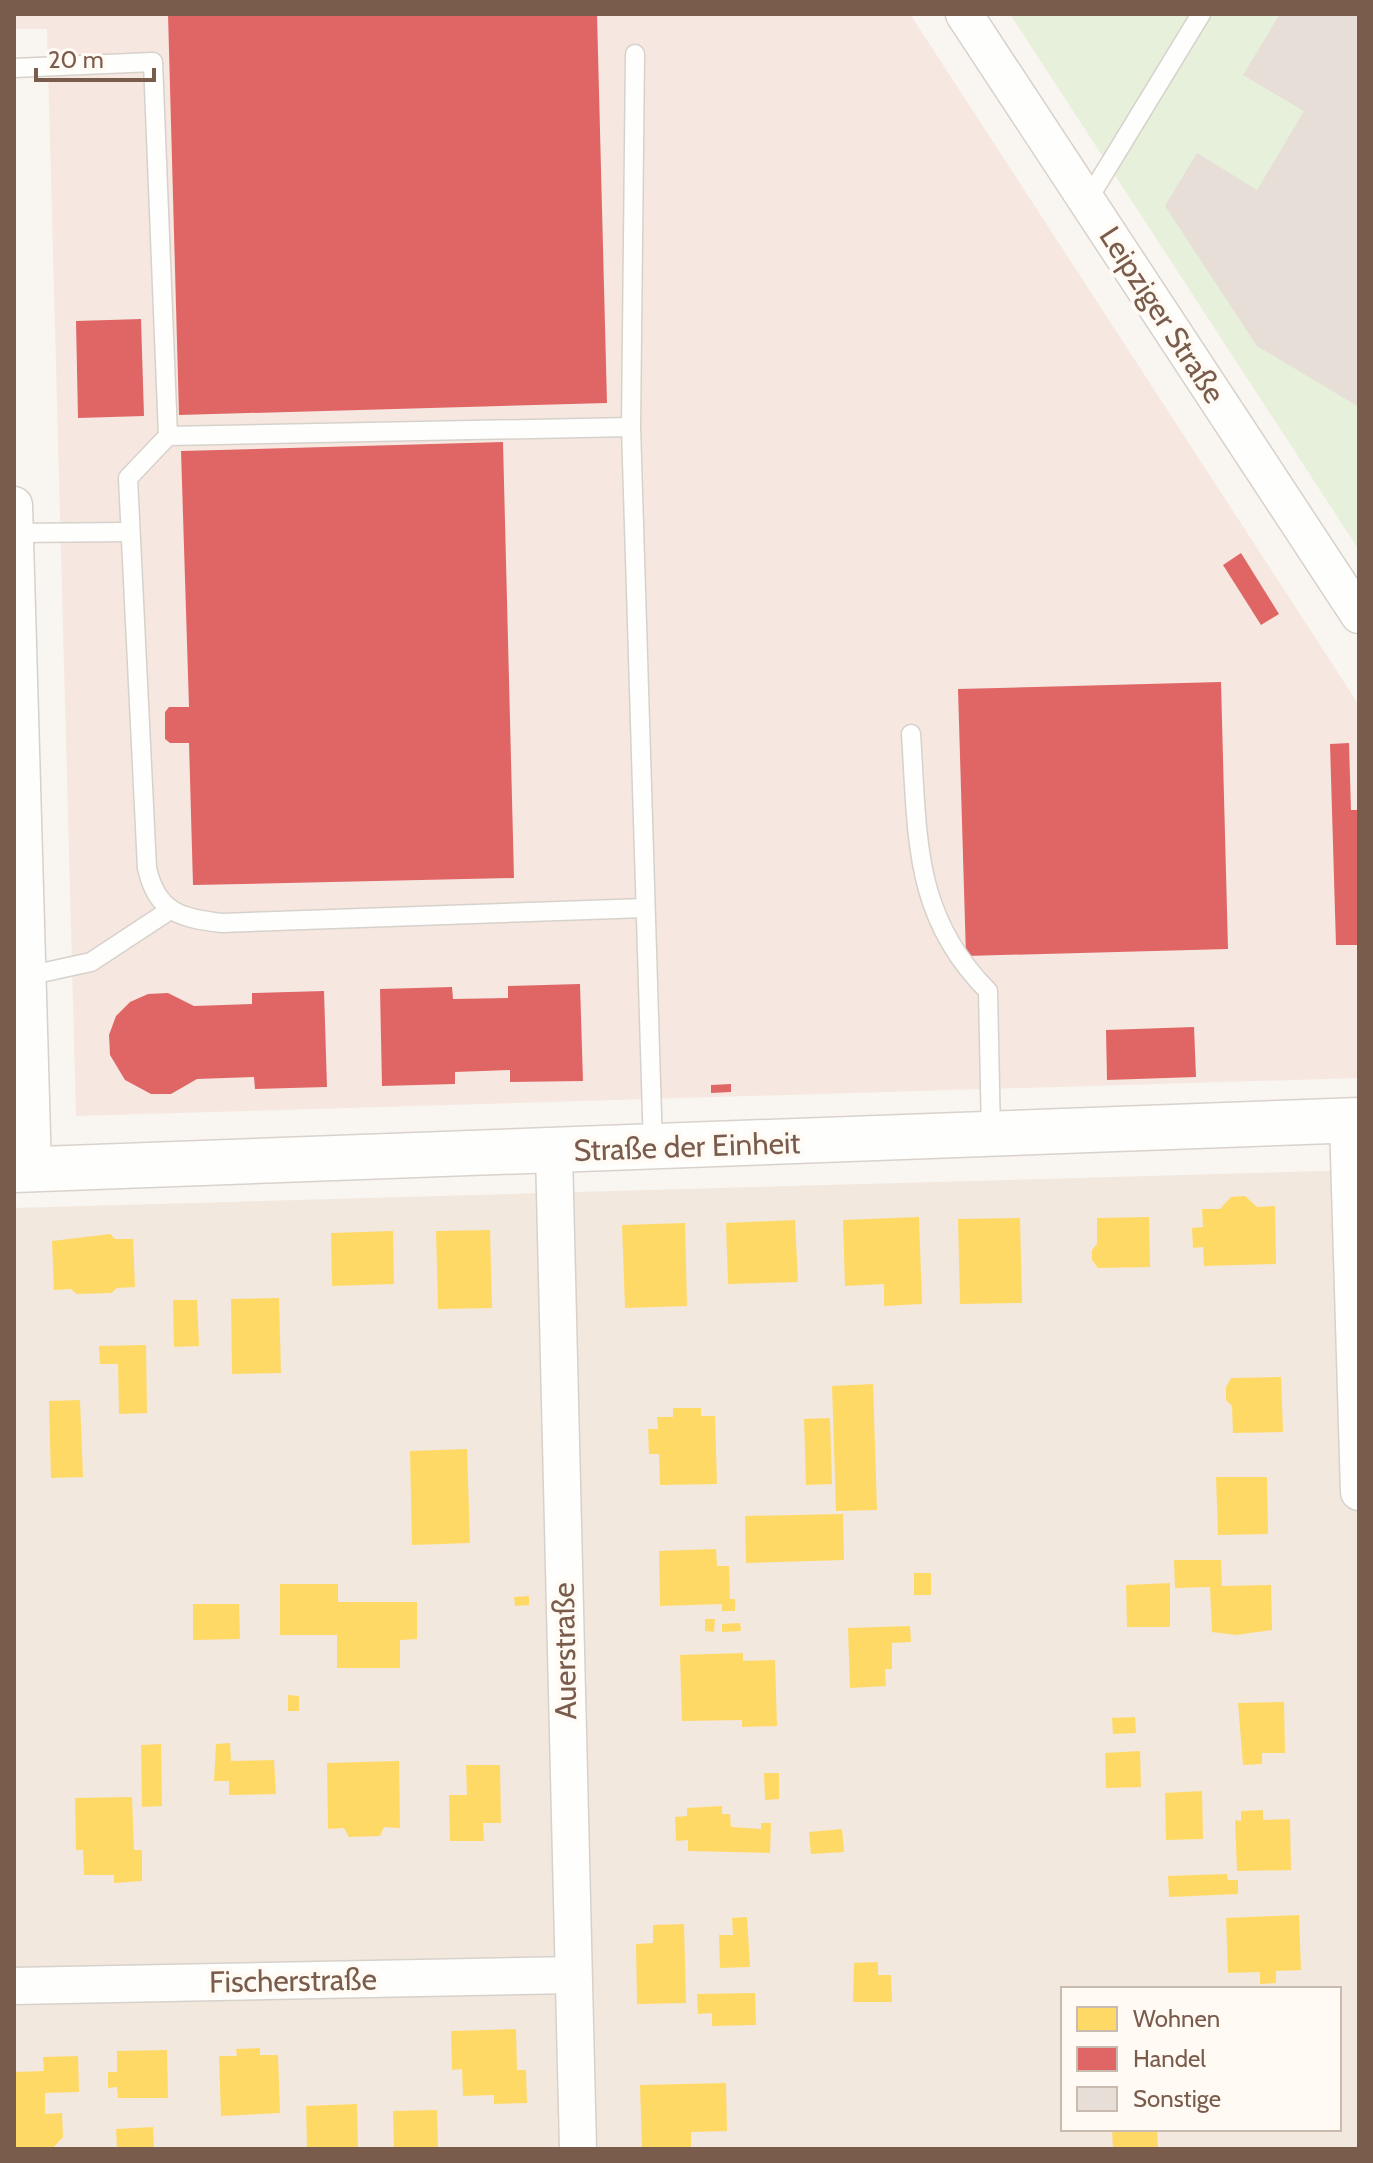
<svg xmlns="http://www.w3.org/2000/svg" width="1373" height="2163" viewBox="0 0 1373 2163" font-family="Cabin,sans-serif">
<style>
.residential{fill:#f2e8de;fill-rule:evenodd}
.commercial{fill:#f6e8e1}
.green{fill:#e7f0db}
.homes{fill:#ffd966}
.shops{fill:#e06666}
.building{fill:#e6ded7}
.lines{fill:none;stroke-linecap:round;stroke-linejoin:round}
.lane-casing{stroke:#d7d1cb;stroke-width:21}
.street-casing{stroke:#d7d1cb;stroke-width:39}
.secondary-casing{stroke:#d9d2cb;stroke-width:47}
.lane{stroke:#fefefd;stroke-width:18}
.street{stroke:#fefefd;stroke-width:36}
.secondary{stroke:#fefefd;stroke-width:44}
.labels{text-anchor:middle;stroke-width:8;stroke-linejoin:round;paint-order:stroke}
.street-label{font-size:30px;fill:#7a5c4d;stroke:#fffaf3}
</style>
<rect width="100%" height="100%" fill="#f9f5f0"/>
<!-- residential -->
<path class="residential" d="M1359,1170V2149H14V1208ZM1063,1989H1339V2129H1063Z"/>
<!-- commercial -->
<polygon class="commercial" points="14,14 910,14 1359,705 1359,1078 76,1116 47,29 14,29"/>
<!-- green -->
<polygon class="green" points="1010,14 1359,14 1359,550"/>
<!-- homes -->
<g class="homes">
<polygon points="1245,1196 1257,1207 1275,1206 1276,1264 1204,1266 1203,1247 1193,1248 1192,1228 1203,1227 1202,1209 1220,1209 1231,1197"/>
<polygon points="919,1217 922,1304 884,1306 884,1284 845,1286 843,1220"/>
<polygon points="1149,1217 1150,1267 1098,1268 1092,1260 1092,1250 1097,1244 1097,1218"/>
<polygon points="1020,1218 1022,1303 960,1304 958,1219"/>
<polygon points="795,1220 798,1282 728,1284 726,1223"/>
<polygon points="685,1223 687,1306 625,1308 622,1225"/>
<polygon points="490,1230 492,1308 438,1309 436,1231"/>
<polygon points="393,1231 394,1284 332,1286 331,1233"/>
<polygon points="110,1234 115,1239 133,1239 135,1287 117,1288 111,1293 77,1294 71,1289 54,1290 52,1241"/>
<polygon points="279,1298 281,1373 232,1374 231,1299"/>
<polygon points="173,1300 197,1300 199,1346 174,1347"/>
<polygon points="146,1345 147,1413 119,1414 118,1364 100,1364 99,1346"/>
<polygon points="1281,1377 1283,1432 1233,1433 1232,1406 1226,1400 1226,1387 1231,1378"/>
<polygon points="873,1384 877,1510 836,1511 832,1386"/>
<polygon points="80,1400 83,1477 51,1478 49,1401"/>
<polygon points="673,1408 701,1408 701,1416 715,1416 717,1484 660,1485 659,1454 649,1454 648,1429 658,1429 657,1417 673,1417"/>
<polygon points="830,1418 832,1484 806,1485 804,1419"/>
<polygon points="467,1449 470,1543 412,1545 410,1451"/>
<polygon points="1216,1477 1267,1477 1268,1534 1218,1535"/>
<polygon points="843,1514 844,1560 746,1563 745,1516"/>
<polygon points="716,1549 717,1566 729,1566 730,1599 735,1599 735,1611 722,1611 722,1604 660,1606 659,1551"/>
<polygon points="1174,1560 1221,1560 1222,1586 1271,1585 1272,1630 1236,1635 1212,1632 1210,1587 1175,1588"/>
<rect x="914" y="1573" width="17" height="22"/>
<polygon points="1170,1583 1170,1627 1127,1627 1126,1585"/>
<polygon points="280,1584 338,1584 338,1602 417,1602 417,1639 400,1640 400,1668 337,1668 337,1635 280,1635"/>
<polygon points="529,1596 529,1605 515,1606 514,1597"/>
<polygon points="193,1604 239,1604 240,1639 193,1640"/>
<polygon points="705,1619 715,1619 714,1632 705,1631"/>
<polygon points="740,1623 741,1631 722,1632 722,1624"/>
<polygon points="910,1626 911,1642 892,1643 892,1669 885,1669 886,1686 850,1688 848,1628"/>
<polygon points="743,1653 743,1661 775,1660 777,1726 742,1727 742,1720 682,1721 680,1655"/>
<polygon points="288,1695 299,1696 299,1711 288,1711"/>
<polygon points="1284,1702 1285,1753 1262,1753 1262,1764 1243,1765 1238,1703"/>
<polygon points="1135,1717 1136,1733 1113,1734 1112,1718"/>
<polygon points="230,1743 231,1761 274,1760 276,1794 229,1795 229,1781 214,1781 216,1744"/>
<polygon points="161,1744 162,1806 142,1807 141,1745"/>
<polygon points="1140,1751 1141,1787 1106,1788 1105,1753"/>
<polygon points="399,1761 400,1828 384,1827 380,1836 349,1837 344,1828 328,1829 327,1763"/>
<polygon points="466,1765 500,1765 501,1823 483,1823 484,1841 450,1841 449,1795 467,1795"/>
<polygon points="764,1773 779,1773 779,1799 765,1800"/>
<polygon points="1202,1791 1203,1839 1166,1840 1165,1793"/>
<polygon points="132,1797 134,1850 142,1850 142,1881 114,1883 114,1875 84,1875 83,1850 76,1850 75,1798"/>
<polygon points="722,1806 722,1814 730,1814 731,1827 761,1829 761,1823 771,1823 770,1853 688,1851 688,1840 676,1841 675,1817 687,1816 687,1808"/>
<polygon points="1263,1810 1263,1820 1290,1819 1291,1870 1237,1871 1235,1820 1241,1821 1241,1811"/>
<polygon points="842,1829 844,1852 811,1854 809,1832"/>
<polygon points="1227,1874 1228,1880 1238,1880 1238,1894 1169,1897 1168,1876"/>
<polygon points="1299,1915 1301,1970 1276,1971 1276,1983 1260,1984 1260,1972 1228,1973 1226,1918"/>
<polygon points="747,1917 750,1967 720,1968 719,1935 733,1935 732,1918"/>
<polygon points="684,1924 686,2003 637,2004 636,1944 653,1943 653,1925"/>
<polygon points="878,1962 878,1975 891,1975 892,2002 853,2002 854,1963"/>
<polygon points="755,1993 756,2025 712,2026 712,2013 698,2014 697,1994"/>
<polygon points="516,2029 517,2070 526,2070 527,2103 494,2104 494,2095 463,2096 462,2069 452,2070 451,2031"/>
<polygon points="260,2048 260,2055 278,2055 280,2113 221,2116 219,2056 237,2056 236,2049"/>
<polygon points="167,2050 168,2098 118,2098 117,2087 108,2088 108,2072 117,2072 117,2051"/>
<polygon points="78,2056 79,2092 45,2093 45,2114 62,2113 63,2137 52,2149 14,2149 14,2072 44,2071 43,2057"/>
<polygon points="726,2083 727,2131 691,2132 691,2149 642,2149 640,2085"/>
<polygon points="357,2104 358,2149 307,2149 306,2106"/>
<polygon points="437,2110 438,2149 394,2149 393,2111"/>
<polygon points="153,2127 154,2149 117,2149 116,2129"/>
<polygon points="1112,2129 1157,2129 1158,2149 1113,2149"/>
</g>
<!-- shops -->
<g class="shops">
<polygon points="168,14 597,14 607,403 179,415"/>
<polygon points="141,319 144,416 78,418 76,321"/>
<polygon points="503,442 514,878 193,885 189,743 170,743 165,739 165,712 169,707 189,707 181,451"/>
<polygon points="1241,553 1279,614 1261,625 1223,565"/>
<polygon points="1221,682 1228,949 966,956 958,689"/>
<polygon points="1349,743 1351,810 1359,810 1359,945 1336,945 1330,744"/>
<polygon points="580,984 583,1081 510,1082 510,1070 455,1072 455,1084 382,1086 380,989 452,987 453,999 508,998 508,986"/>
<polygon points="324,991 327,1087 255,1089 254,1077 197,1079 171,1094 151,1094 125,1080 110,1055 109,1035 116,1016 130,1002 148,994 168,993 194,1006 252,1004 252,993"/>
<polygon points="1194,1027 1196,1077 1107,1080 1106,1030"/>
<polygon points="731,1084 731,1092 711,1093 711,1085"/>
</g>
<!-- building -->
<polygon class="building" points="1280,14 1359,14 1359,407 1257,346 1165,206 1197,153 1257,190 1304,111 1243,75"/>
<g class="lines">
<defs>
<g id="lane">
<path d="M14,68L153,62L168,436L128,478L147,868C157,913 181,918 222,923L645,908"/>
<polyline points="1087,201 1201,14"/>
<polyline points="631,427 635,54"/>
<polyline points="168,436 631,427 653,1148"/>
<polyline points="15,533 130,532"/>
<path d="M911,734C918,835 912,915 988,991L991,1135"/>
<polyline points="27,976 91,962 170,910"/>
</g>
<g id="street">
<polyline points="964,14 1359,615"/>
<polyline points="14,505 33,1170"/>
<polyline points="1348,1121 1359,1492"/>
<polyline points="554,1152 578,2149"/>
<polyline points="14,1986 573,1975"/>
</g>
<polyline id="secondary" points="14,1170 1359,1120"/>
</defs>
<!-- lane casing -->
<use href="#lane" class="lane-casing"/>
<!-- street casing -->
<use href="#street" class="street-casing"/>
<!-- secondary casing -->
<use href="#secondary" class="secondary-casing"/>
<!-- lane -->
<use href="#lane" class="lane"/>
<!-- street -->
<use href="#street" class="street"/>
<!-- secondary -->
<use href="#secondary" class="secondary"/>
</g>
<g class="labels">
<!-- street labels -->
<g class="street-label">
<text transform="translate(1162 315) rotate(57)" y="10">Leipziger Straße</text>
<text transform="translate(687 1147) rotate(-2)" y="10">Straße der Einheit</text>
<text transform="translate(565 1651) rotate(-91)" y="10">Auerstraße</text>
<text transform="translate(293 1981) rotate(-1)" y="10">Fischerstraße</text>
</g>
</g>
<!-- border -->
<rect width="1373" height="2163" fill="none" stroke="#7a5c4d" stroke-width="32"/>
<!-- legend -->
<rect x="1061" y="1987" width="280" height="144" fill="#fffaf3" stroke="#cabbb1" stroke-width="2"/>
<rect x="1077" y="2007" width="40" height="24" fill="#ffd966" stroke="#cabbb1" stroke-width="2"/>
<text x="1133" y="2027" font-size="24" fill="#7a5c4d">Wohnen</text>
<rect x="1077" y="2047" width="40" height="24" fill="#e06666" stroke="#cabbb1" stroke-width="2"/>
<text x="1133" y="2067" font-size="24" fill="#7a5c4d">Handel</text>
<rect x="1077" y="2087" width="40" height="24" fill="#e6ded7" stroke="#cabbb1" stroke-width="2"/>
<text x="1133" y="2107" font-size="24" fill="#7a5c4d">Sonstige</text>
<!-- scale -->
<path d="M36 68v12h118v-12" fill="none" stroke="#7a5c4d" stroke-width="4"/>
<text x="48" y="68" font-size="24" fill="#7a5c4d" stroke="#fffaf3" stroke-width="6" paint-order="stroke">20 m</text>
</svg>
